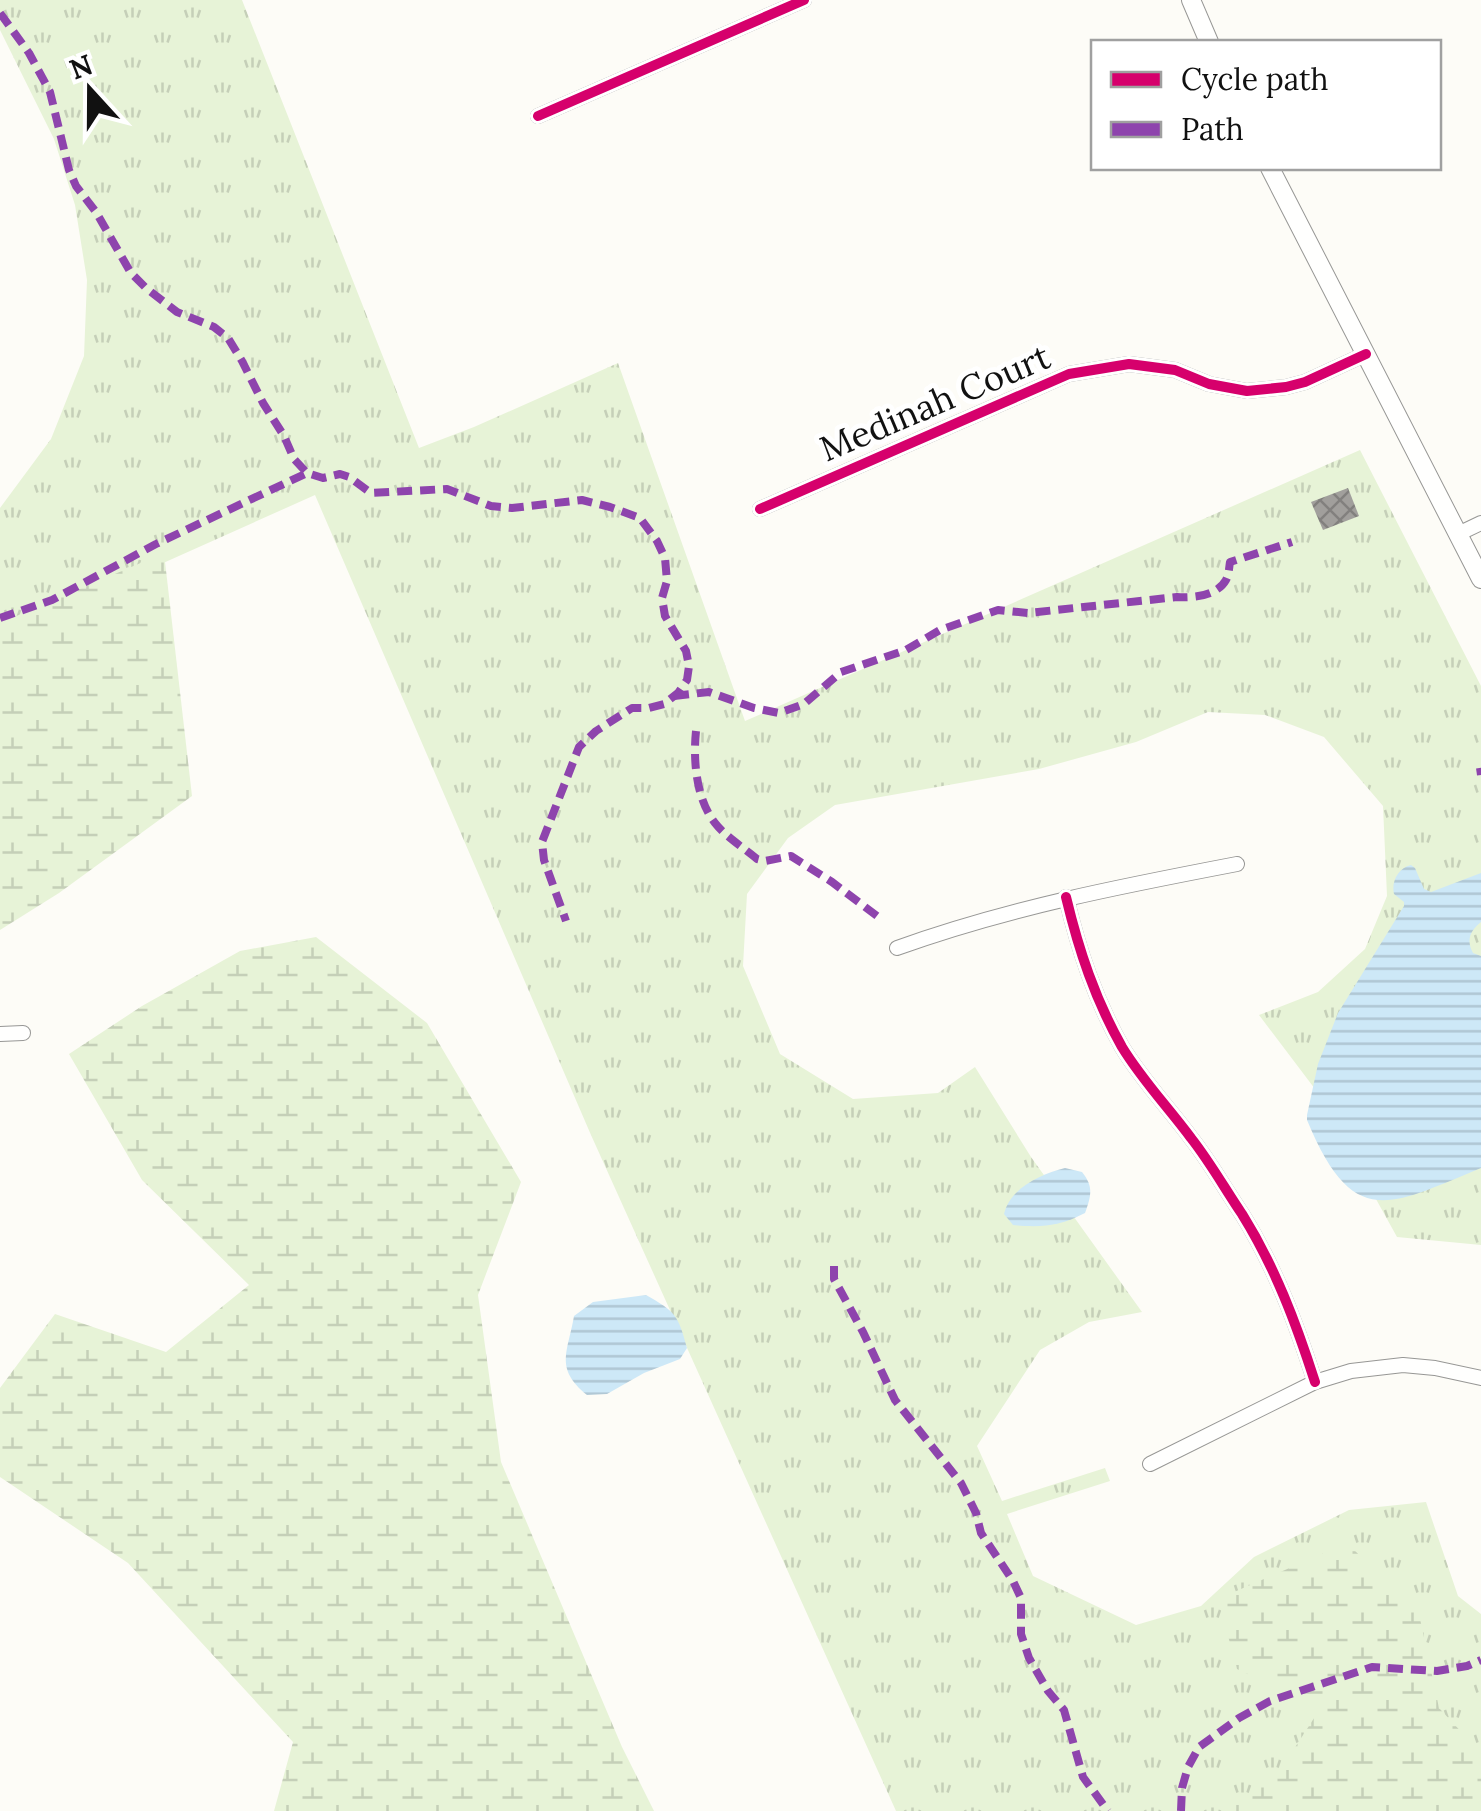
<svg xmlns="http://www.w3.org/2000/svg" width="1481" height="1811" viewBox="0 0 1481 1811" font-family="Lora,serif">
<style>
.grass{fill:url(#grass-tufts)}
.wetland{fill:url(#wetland-marsh)}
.water{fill:url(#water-rules)}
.building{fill:url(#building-cross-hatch)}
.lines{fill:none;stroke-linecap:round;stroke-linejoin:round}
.minor-casing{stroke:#979795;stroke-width:16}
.tertiary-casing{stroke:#979795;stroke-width:20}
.minor{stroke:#fffffe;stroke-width:14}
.tertiary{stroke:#fffffe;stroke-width:18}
.quiet{stroke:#8e44ad;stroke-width:8;stroke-dasharray:15 8;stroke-linecap:butt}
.cycleway-casing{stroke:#fff;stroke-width:16}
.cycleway{stroke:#d6006c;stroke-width:10}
.labels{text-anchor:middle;stroke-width:10;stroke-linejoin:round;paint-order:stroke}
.street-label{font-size:35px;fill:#111;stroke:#fff}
</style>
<defs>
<pattern id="grass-tufts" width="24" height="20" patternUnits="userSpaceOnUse" patternTransform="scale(2.5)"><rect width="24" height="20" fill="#e7f3d7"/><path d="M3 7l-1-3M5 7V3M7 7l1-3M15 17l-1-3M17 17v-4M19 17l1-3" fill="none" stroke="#c5cfb8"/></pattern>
<pattern id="wetland-marsh" width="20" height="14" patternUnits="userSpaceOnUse" patternTransform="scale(2.5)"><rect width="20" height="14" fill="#e7f3d7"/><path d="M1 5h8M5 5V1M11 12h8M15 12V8" fill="none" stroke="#c5cfb8"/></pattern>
<pattern id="water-rules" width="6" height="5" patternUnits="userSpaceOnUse" patternTransform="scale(2.5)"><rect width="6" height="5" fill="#cde8f7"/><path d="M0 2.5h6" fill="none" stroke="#afc6d3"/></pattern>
<pattern id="building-cross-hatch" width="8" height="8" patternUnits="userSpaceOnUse" patternTransform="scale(2.5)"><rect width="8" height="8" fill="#a19f9c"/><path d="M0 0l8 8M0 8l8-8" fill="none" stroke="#82807e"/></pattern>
</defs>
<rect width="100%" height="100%" fill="#fdfcf7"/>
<!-- grass -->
<polygon class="grass" points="0,0 242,0 419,448 474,427 618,363 745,721 1360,450 1481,686 1481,1245 1397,1237 1315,1089 1259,1015 1318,992 1365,949 1387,896 1383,806 1324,737 1265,715 1208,712 1136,742 1039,769 835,805 788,838 747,894 743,966 780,1054 853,1099 938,1093 975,1067 1031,1157 1142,1312 1089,1322 1040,1350 977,1446 1002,1501 1105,1468 1110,1481 1007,1514 1033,1576 1136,1625 1201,1606 1254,1557 1349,1510 1426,1502 1458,1596 1481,1614 1481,1811 896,1811 591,1135 315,495 0,636 0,508 51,439 84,356 87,280 75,205 54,139 0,30"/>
<!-- wetland -->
<g class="wetland">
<polygon points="164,553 192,796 59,893 0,930 0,623"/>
<polygon points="316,937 427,1023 521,1182 478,1295 501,1462 622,1747 654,1811 274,1811 293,1742 128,1563 0,1477 0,1388 55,1314 166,1352 249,1285 142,1180 69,1054 142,1006 240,951"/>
<polygon points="1347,1543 1419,1614 1439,1708 1481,1753 1481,1811 1224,1811 1277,1775 1320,1709 1237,1669 1218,1599"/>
</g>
<!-- water -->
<g class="water">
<path d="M1411,865L1415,868L1424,889L1431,892L1481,873V922C1470,931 1466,940 1473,953L1481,956V1168C1389,1206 1353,1231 1307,1120V1115L1318,1064L1338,1013L1404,906V902L1394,894C1391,882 1398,868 1411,865Z"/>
<path d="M1065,1168L1082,1172C1094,1187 1091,1196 1085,1213C1060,1226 1041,1228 1013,1225L1004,1214C1010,1188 1041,1174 1065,1168Z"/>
<path d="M646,1295C676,1312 678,1315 687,1348L680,1359L644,1373L607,1394L587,1395C554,1368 568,1352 574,1316L593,1302Z"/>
</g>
<!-- building -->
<polygon class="building" points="1348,488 1359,516 1323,530 1311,502"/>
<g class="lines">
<defs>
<g id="minor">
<polyline points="538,116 804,0"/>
<polyline points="760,509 1069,374 1129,364 1175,370 1209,384 1247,391 1286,387 1305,382 1366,354"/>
<polyline points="1458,534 1481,523"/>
<path d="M1066,897C1079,951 1095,999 1122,1047C1142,1080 1168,1107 1191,1138C1210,1162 1225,1189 1242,1214C1275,1267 1296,1323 1315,1382"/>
<path d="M897,948C1008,908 1122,886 1237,864"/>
<polyline points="0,1034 23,1033"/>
<polyline points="1150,1464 1315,1382 1351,1371 1403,1365 1435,1368 1481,1378"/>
</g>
<g id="tertiary">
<polyline points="1191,0 1209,42"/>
<polyline points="1270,168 1481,579"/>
</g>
</defs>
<!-- minor casing -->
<use href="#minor" class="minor-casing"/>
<!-- tertiary casing -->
<use href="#tertiary" class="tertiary-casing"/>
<!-- minor -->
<use href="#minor" class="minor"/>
<!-- tertiary -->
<use href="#tertiary" class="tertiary"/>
<!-- quiet -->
<g class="quiet">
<polyline points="0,13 29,53 50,92 69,170 76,186 96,212 131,273 146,288 177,312 214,327 228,338 242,361 263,403 284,436 294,459 307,473 323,478 340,474 349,477 371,493 447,489 491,506 512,508 582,500 610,507 640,518 657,541 665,558 667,581 662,598 665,616 686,651 689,666 687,680 678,693 664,704 649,708 632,708 596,731 579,747 542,842 544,860 566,921"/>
<polyline points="0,618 52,600 156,544 307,473"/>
<path d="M674,696L709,692L754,708L779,713L804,704L841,672L906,650L940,630L998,610L1028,613L1177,597C1193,598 1217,596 1226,580C1229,574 1229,568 1230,562L1292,542"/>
<path d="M696,731C693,760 696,799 715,823C725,836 744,848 757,859L765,861L791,856L832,882L877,916"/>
<polyline points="1480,768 1481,775"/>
<polyline points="834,1266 834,1279 863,1332 895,1400 961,1483 976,1513 981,1533 1013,1581 1021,1598 1021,1634 1029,1658 1048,1691 1064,1710 1083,1777 1108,1811"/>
<polyline points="1181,1811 1182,1788 1188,1767 1199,1747 1239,1718 1270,1701 1372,1667 1437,1671 1467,1666 1481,1660"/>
</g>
<defs>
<g id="cycleway">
<polyline points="538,116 804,0"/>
<polyline points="760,509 1069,374 1129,364 1175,370 1209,384 1247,391 1286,387 1305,382 1366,354"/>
<path d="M1066,897C1079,951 1095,999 1122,1047C1142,1080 1168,1107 1191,1138C1210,1162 1225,1189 1242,1214C1275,1267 1296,1323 1315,1382"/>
</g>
</defs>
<!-- cycleway casing -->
<use href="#cycleway" class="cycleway-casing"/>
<!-- cycleway -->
<use href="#cycleway" class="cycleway"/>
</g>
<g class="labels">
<!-- street labels -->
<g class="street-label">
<text transform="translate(935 403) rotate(-23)" y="12">Medinah Court</text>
</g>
</g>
<!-- legend -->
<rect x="1091" y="40" width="350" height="130" fill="#ffffff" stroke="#a0a0a0" stroke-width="2.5"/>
<rect x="1111" y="72" width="50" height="15" fill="#d6006c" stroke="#a0a0a0" stroke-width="2.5"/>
<text x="1181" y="90" font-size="30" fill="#111111">Cycle path</text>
<rect x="1111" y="122" width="50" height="15" fill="#8e44ad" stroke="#a0a0a0" stroke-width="2.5"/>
<text x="1181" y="140" font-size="30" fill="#111111">Path</text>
<!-- north arrow -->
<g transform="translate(90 90) rotate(339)" stroke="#ffffff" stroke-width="8" paint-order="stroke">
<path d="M0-8L18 38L0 25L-18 38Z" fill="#111111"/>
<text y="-15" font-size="28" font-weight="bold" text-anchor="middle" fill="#111111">N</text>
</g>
</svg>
